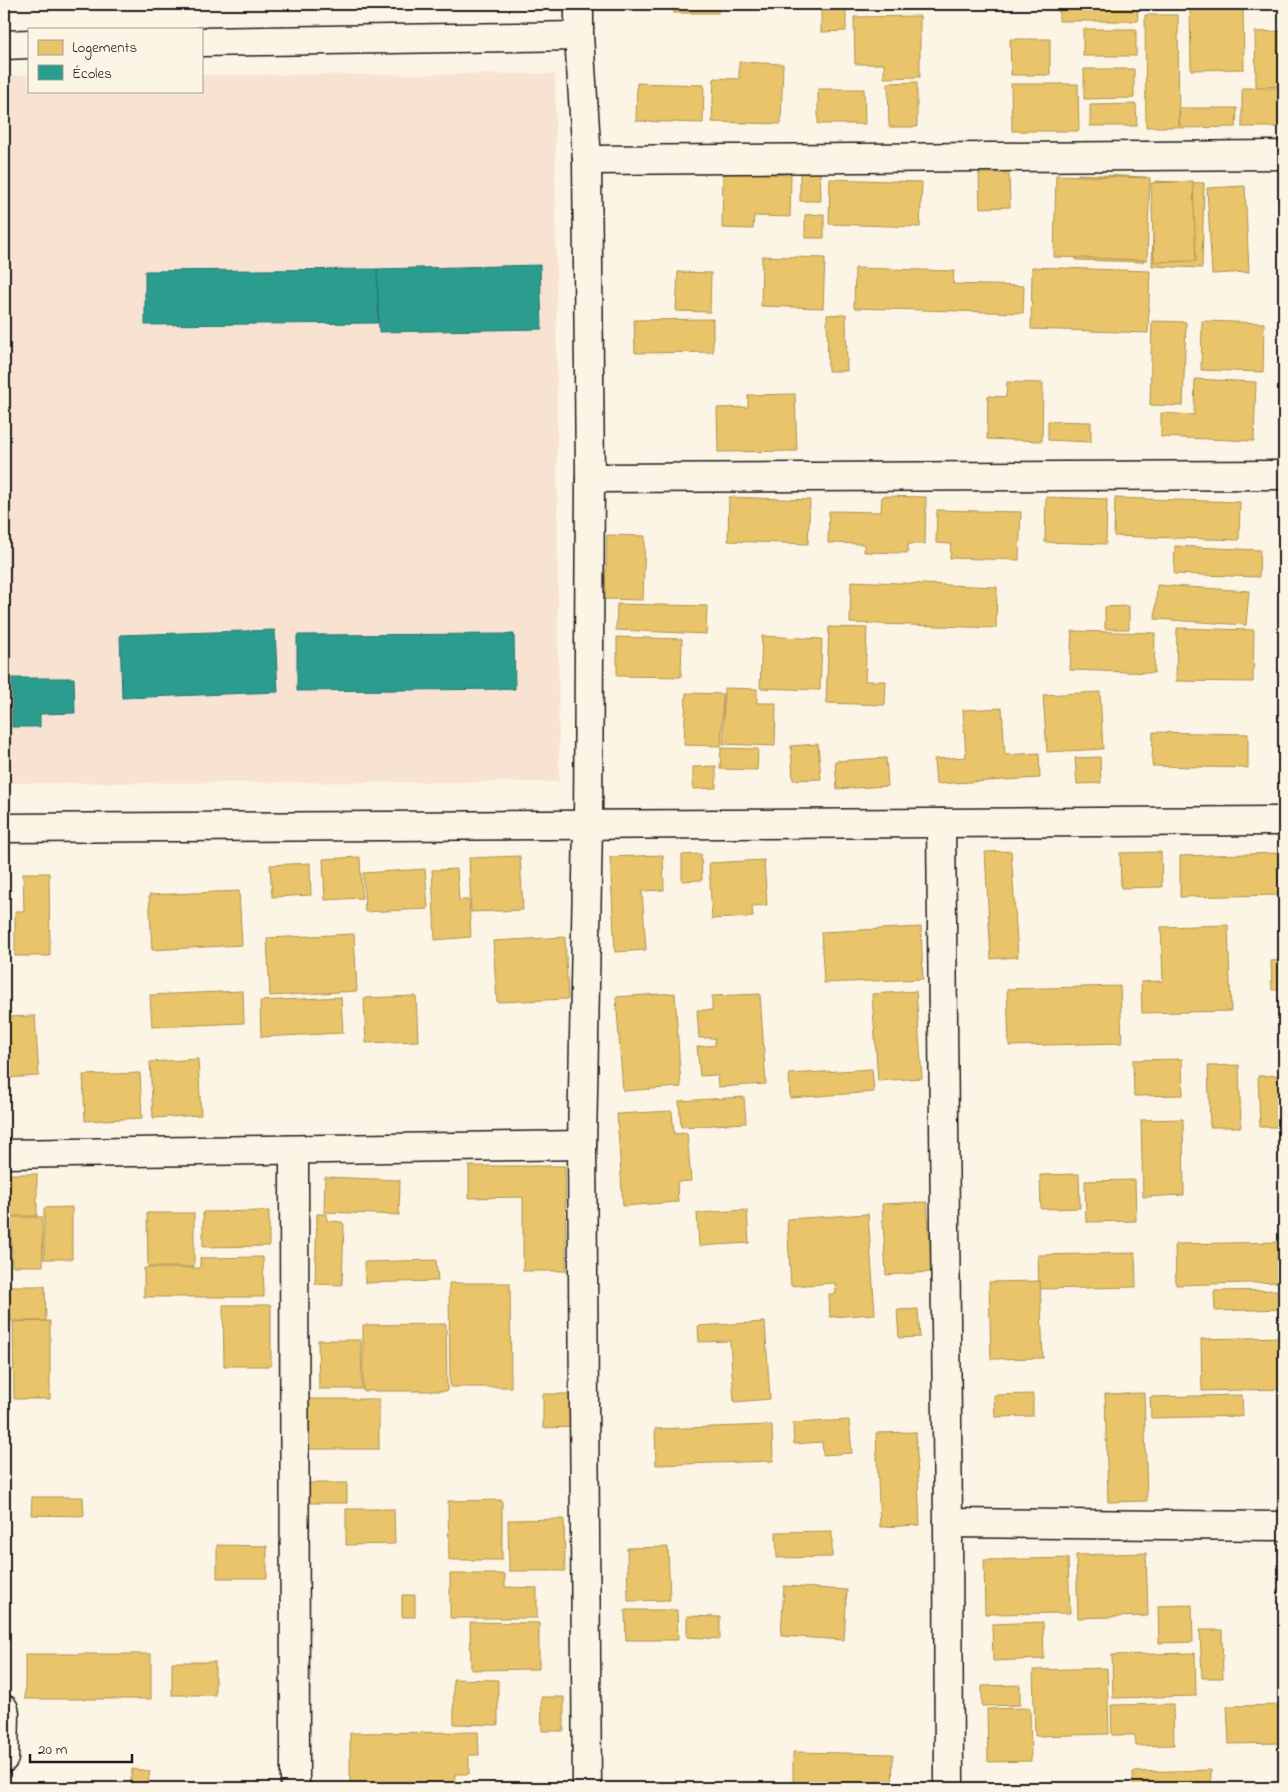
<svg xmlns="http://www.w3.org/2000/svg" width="1288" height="1792" viewBox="0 0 1288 1792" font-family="'Indie Flower',sans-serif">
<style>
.built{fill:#f8e2d1}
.homes{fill:#e9c46a;stroke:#ac9253}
.schools{fill:#2a9d8f;stroke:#26766c}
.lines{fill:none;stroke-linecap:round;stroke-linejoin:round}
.minor-casing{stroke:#1c1c1c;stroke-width:31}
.tertiary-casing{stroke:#1c1c1c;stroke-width:31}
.minor{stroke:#fcf5e5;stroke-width:28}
.tertiary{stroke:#fcf5e5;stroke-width:28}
</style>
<rect width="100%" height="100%" fill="#fcf5e5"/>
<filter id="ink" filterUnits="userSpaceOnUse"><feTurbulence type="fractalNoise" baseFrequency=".02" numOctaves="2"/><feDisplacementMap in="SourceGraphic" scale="10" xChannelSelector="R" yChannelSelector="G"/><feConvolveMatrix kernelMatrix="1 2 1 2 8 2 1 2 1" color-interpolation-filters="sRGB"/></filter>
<g filter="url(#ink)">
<!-- built -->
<polygon class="built" points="555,74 559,782 4,783 4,75 29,75 29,91 201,91 201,75"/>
<!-- homes -->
<g class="homes">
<rect x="674" y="4" width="44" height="9"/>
<rect x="738" y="4" width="74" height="3"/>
<polygon points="821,4 846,4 846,31 821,32"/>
<polygon points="1059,4 1137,4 1138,21 1059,21"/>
<polygon points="1190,4 1243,4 1244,69 1191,70"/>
<polygon points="1145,15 1178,15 1179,127 1146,127"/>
<polygon points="920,16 920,77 884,78 884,64 855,64 854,17"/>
<rect x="1083" y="29" width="53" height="27"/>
<polygon points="1284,31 1284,86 1256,87 1255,32"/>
<polygon points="1010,39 1050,39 1050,75 1011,75"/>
<polygon points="739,62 783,64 781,124 712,122 714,78 739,79"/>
<polygon points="1084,69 1134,69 1134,98 1084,99"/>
<polygon points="917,82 917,127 889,127 888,83"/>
<polygon points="637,83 704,85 703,123 636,121"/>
<polygon points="1011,84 1078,84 1079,131 1012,131"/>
<rect x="1242" y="88" width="42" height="39"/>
<polygon points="818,89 864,89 865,124 818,124"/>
<polygon points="1136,104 1137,126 1090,126 1090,105"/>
<polygon points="1179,108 1237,108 1236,127 1180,128"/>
<polygon points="800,169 820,169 821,201 800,201"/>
<polygon points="723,172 791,175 790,217 754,216 753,229 722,228"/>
<polygon points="979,173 1009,173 1010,207 980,208"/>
<polygon points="1078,174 1146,177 1143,262 1076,260"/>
<polygon points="1056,175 1150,178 1147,260 1054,257"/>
<polygon points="830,179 922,182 920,227 829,224"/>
<polygon points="1155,181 1204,183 1202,268 1152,266"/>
<polygon points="1193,181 1196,261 1154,262 1151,183"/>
<polygon points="1245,186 1249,272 1212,274 1207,188"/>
<polygon points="824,214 824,238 805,238 805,215"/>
<polygon points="762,256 825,258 823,308 761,306"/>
<polygon points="1032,267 1150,271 1148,333 1031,329"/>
<polygon points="855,268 954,271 953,284 1024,286 1023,313 854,308"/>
<polygon points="678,272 711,273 710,312 676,311"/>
<polygon points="846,314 847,371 828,371 827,315"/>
<polygon points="713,319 713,352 635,353 634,320"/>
<polygon points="1152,321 1186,322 1183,406 1150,405"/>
<polygon points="1202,321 1264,323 1263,372 1201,370"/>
<polygon points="1195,379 1256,382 1254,441 1161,437 1161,413 1194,415"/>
<polygon points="1007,382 1043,383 1042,441 987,439 988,396 1006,397"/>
<polygon points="795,394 797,451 718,452 717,408 748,407 748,395"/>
<polygon points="1048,421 1091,422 1091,442 1048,440"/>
<polygon points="882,496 926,497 925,544 908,544 908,553 864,552 864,544 828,543 829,511 881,512"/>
<polygon points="729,497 810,500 808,544 728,541"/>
<polygon points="1046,497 1107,499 1106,544 1045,542"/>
<polygon points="1115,498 1240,502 1239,540 1114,536"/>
<polygon points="937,510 1021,512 1019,560 950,558 951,544 936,543"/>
<polygon points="607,535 645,536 643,600 605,599"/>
<polygon points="1175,546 1260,550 1259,577 1174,574"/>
<polygon points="851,581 997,587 996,628 850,623"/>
<polygon points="1157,585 1249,591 1246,625 1155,619"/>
<polygon points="617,604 707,606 706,634 616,630"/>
<polygon points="1129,606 1129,629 1105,629 1105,607"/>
<polygon points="829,627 867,628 865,681 886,681 885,705 826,703"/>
<polygon points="1177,628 1254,630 1253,682 1176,681"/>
<polygon points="1072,631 1155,633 1154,673 1070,670"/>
<polygon points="762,636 822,639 820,690 760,688"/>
<polygon points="617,637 682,639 681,677 617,676"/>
<polygon points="724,688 757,689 757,703 776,703 775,746 723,744"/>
<polygon points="1100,692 1103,749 1047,752 1043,695"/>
<polygon points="686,693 723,694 721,746 684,745"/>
<polygon points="1002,708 1005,755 1039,753 1040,778 936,784 934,759 966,757 963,710"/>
<polygon points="1153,732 1248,734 1248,768 1152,766"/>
<polygon points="818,744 821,779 793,780 791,746"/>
<polygon points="721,748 758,749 757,770 720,769"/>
<polygon points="1100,757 1101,783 1077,784 1075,758"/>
<polygon points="886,758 888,786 837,789 835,761"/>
<polygon points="716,766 716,788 693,789 693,767"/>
<polygon points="1011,851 1018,957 991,959 985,852"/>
<polygon points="1161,852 1162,887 1121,888 1120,853"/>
<polygon points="1280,853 1281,895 1180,897 1180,856"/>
<polygon points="701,854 702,880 682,881 682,855"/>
<polygon points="663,855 664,890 642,891 646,950 615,952 610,857"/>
<polygon points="520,856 523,910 471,912 469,858"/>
<polygon points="360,857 362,898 325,900 323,859"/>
<polygon points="764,860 767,905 752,906 753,917 712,919 709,863"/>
<polygon points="310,863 311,895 272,897 270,865"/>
<polygon points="425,869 428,909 365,912 363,873"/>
<polygon points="457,869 459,900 469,900 471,937 435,940 432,870"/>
<polygon points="23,873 49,873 50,956 15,956 15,911 24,911"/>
<polygon points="239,891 242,945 152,950 149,895"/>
<polygon points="1228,925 1231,1011 1142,1013 1141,982 1163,981 1161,927"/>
<polygon points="921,927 923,979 824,983 821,932"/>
<polygon points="354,934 357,991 270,996 267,938"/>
<polygon points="565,937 568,999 497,1002 493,941"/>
<polygon points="1284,960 1284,989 1272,990 1271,961"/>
<polygon points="1120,986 1122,1043 1009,1046 1007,989"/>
<polygon points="243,991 244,1023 152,1027 150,995"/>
<polygon points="916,991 922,1078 878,1081 872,994"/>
<polygon points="675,993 681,1087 623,1091 616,997"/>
<polygon points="760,994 766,1084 718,1087 717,1075 700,1076 697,1047 715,1045 715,1038 699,1038 697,1010 712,1010 712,996"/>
<polygon points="416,996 418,1041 366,1043 364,998"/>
<polygon points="341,997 343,1033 261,1037 260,1001"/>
<polygon points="35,1016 39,1076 4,1078 4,1017"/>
<polygon points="198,1059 201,1115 153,1118 150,1062"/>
<polygon points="1182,1059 1183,1095 1134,1096 1133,1060"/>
<polygon points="1239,1065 1241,1127 1210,1127 1208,1066"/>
<polygon points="872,1069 874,1092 790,1098 789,1074"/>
<polygon points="140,1073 142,1118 85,1121 83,1075"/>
<polygon points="1284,1075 1284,1127 1260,1127 1258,1076"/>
<polygon points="744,1097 746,1123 681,1127 679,1101"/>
<polygon points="672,1111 674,1134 687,1133 691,1181 677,1182 678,1202 623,1206 617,1114"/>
<polygon points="1183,1119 1184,1195 1143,1197 1141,1120"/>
<polygon points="469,1166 565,1166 566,1271 523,1271 523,1197 469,1198"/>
<rect x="4" y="1174" width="33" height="42"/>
<polygon points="1079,1174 1080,1208 1041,1209 1040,1175"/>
<polygon points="325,1177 400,1180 399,1215 324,1212"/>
<polygon points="1135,1180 1136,1221 1086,1222 1085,1181"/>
<polygon points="927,1202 932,1272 886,1275 882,1204"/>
<polygon points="72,1207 72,1259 44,1259 44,1208"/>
<polygon points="747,1210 749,1243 699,1246 697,1213"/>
<polygon points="269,1211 269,1246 203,1247 203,1212"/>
<polygon points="147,1213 194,1213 194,1267 148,1267"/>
<polygon points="317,1214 327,1214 327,1221 342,1222 344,1224 342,1285 315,1284"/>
<polygon points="868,1214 875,1314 830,1317 829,1294 836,1294 835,1283 791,1286 787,1219"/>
<polygon points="11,1217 42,1217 43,1266 12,1266"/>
<polygon points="1284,1242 1284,1282 1176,1285 1175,1244"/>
<polygon points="1135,1253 1136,1287 1039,1289 1038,1255"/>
<polygon points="263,1257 264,1297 144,1297 144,1268 200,1268 200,1258"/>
<polygon points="436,1260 438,1281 365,1283 364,1262"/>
<polygon points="1040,1281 1043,1358 991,1359 989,1282"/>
<polygon points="449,1283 510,1283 511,1387 450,1387"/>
<polygon points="4,1286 45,1286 46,1321 4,1321"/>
<polygon points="1284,1290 1284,1309 1215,1311 1214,1291"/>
<polygon points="223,1305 271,1305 271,1366 224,1366"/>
<polygon points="918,1309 920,1337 899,1338 897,1310"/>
<polygon points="50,1321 50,1399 14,1399 13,1322"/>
<polygon points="765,1322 770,1399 734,1402 730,1341 699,1342 698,1326"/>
<polygon points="4,1323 5,1323 6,1367 4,1367"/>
<polygon points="446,1324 447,1391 363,1391 363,1325"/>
<polygon points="1284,1337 1284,1389 1202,1391 1201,1339"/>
<polygon points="318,1340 361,1340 362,1389 319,1389"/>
<polygon points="1144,1393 1147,1501 1108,1502 1105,1394"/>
<polygon points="543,1394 575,1394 575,1427 543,1428"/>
<polygon points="1033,1394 1033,1416 995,1417 994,1395"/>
<polygon points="1242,1395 1243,1416 1151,1418 1150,1397"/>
<polygon points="307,1399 379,1399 379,1449 308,1449"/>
<polygon points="849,1420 852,1453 823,1455 822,1442 794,1444 793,1423"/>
<polygon points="772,1425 773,1461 656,1465 655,1429"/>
<polygon points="916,1432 920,1525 880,1527 876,1433"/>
<rect x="307" y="1483" width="40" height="20"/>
<polygon points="32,1497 83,1497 84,1516 31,1515"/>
<polygon points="502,1500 502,1560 449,1560 448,1501"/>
<polygon points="346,1509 394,1509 395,1544 346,1545"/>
<polygon points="564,1519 565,1571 509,1571 508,1520"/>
<polygon points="832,1531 832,1557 777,1558 776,1532"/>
<polygon points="217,1545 267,1546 267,1578 217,1578"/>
<polygon points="668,1547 670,1600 628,1601 627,1548"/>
<polygon points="1146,1553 1148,1616 1078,1618 1076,1555"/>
<polygon points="1068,1558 1070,1613 985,1614 984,1560"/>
<polygon points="450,1574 505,1574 505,1587 537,1588 537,1618 450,1618"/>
<polygon points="784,1586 847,1590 844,1640 781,1636"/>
<rect x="402" y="1595" width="13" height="22"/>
<polygon points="1192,1605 1193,1642 1159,1643 1158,1606"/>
<polygon points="625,1610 677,1610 678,1640 626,1640"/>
<polygon points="687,1616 720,1617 720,1639 687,1637"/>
<polygon points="470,1622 539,1623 539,1669 471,1670"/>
<polygon points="1043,1622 1044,1659 993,1661 992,1624"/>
<polygon points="1200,1630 1222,1630 1223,1678 1202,1678"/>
<polygon points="1195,1653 1196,1696 1113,1698 1112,1655"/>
<rect x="25" y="1654" width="126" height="45"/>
<rect x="172" y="1662" width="43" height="33"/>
<polygon points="1107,1668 1109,1734 1035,1736 1033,1670"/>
<polygon points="453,1679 498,1680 498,1725 454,1724"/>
<polygon points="1020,1685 1020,1705 982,1706 982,1686"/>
<polygon points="541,1697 564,1697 564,1731 542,1731"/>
<polygon points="1173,1704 1174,1745 1136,1746 1135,1735 1112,1735 1111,1705"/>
<polygon points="1284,1705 1284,1743 1229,1744 1227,1706"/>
<polygon points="1030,1708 1031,1761 988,1762 987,1709"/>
<polygon points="478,1732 479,1755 469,1755 469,1774 455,1774 455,1784 350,1784 350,1733"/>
<polygon points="793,1752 893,1754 892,1788 793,1788"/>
<polygon points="132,1769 150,1771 147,1788 130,1788"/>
<polygon points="1211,1770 1211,1788 1133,1788 1133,1772"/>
<rect x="13" y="1784" width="12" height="4"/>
<polygon points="976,1785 1107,1787 1107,1788 976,1788"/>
</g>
<!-- schools -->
<g class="schools">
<polygon points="540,265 542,329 379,332 377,269"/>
<polygon points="377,269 378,323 145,325 145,271"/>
<polygon points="275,630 278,692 122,698 120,635"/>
<polygon points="514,634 515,689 297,691 297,635"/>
<polygon points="12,678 74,678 75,713 40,714 40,727 12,727"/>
</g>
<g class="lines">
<defs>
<g id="minor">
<polyline points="579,4 579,36 587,160 590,478 588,824 582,1145 587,1788"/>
<polyline points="201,42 579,36"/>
<polyline points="4,45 29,44"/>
<polyline points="587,160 1284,155"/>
<polyline points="590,478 1284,475"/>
<polyline points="941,823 948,1523 949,1788"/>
<polyline points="294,1151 295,1788"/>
<polyline points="4,1154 582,1145"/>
<polyline points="948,1523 1284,1526"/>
<polyline points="4,1709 5,1714 4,1758"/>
</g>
<polyline id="tertiary" points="4,828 1284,821"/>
</defs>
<!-- minor casing -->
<use href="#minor" class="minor-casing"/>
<!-- tertiary casing -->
<use href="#tertiary" class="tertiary-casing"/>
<!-- minor -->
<use href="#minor" class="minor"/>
<!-- tertiary -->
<use href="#tertiary" class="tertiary"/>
</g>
</g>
<!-- margin -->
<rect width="1288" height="1792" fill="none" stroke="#fcf5e5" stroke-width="20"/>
<rect x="10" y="10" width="1268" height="1772" fill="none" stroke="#1c1c1c" stroke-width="2" filter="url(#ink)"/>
<!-- legend -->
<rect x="28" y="28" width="175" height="65" fill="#fcf5e5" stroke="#a29e95"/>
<rect x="38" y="40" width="25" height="15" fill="#e9c46a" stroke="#a29e95"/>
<text x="72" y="52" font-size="15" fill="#1c1c1c">Logements</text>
<rect x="38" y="65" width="25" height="15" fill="#2a9d8f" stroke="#a29e95"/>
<text x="72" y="78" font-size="15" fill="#1c1c1c">Écoles</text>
<!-- scale -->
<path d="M30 1754v8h102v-8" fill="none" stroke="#1c1c1c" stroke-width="2.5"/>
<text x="38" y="1754" font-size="15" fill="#1c1c1c" stroke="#fcf5e5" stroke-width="4" paint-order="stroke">20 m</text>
</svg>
